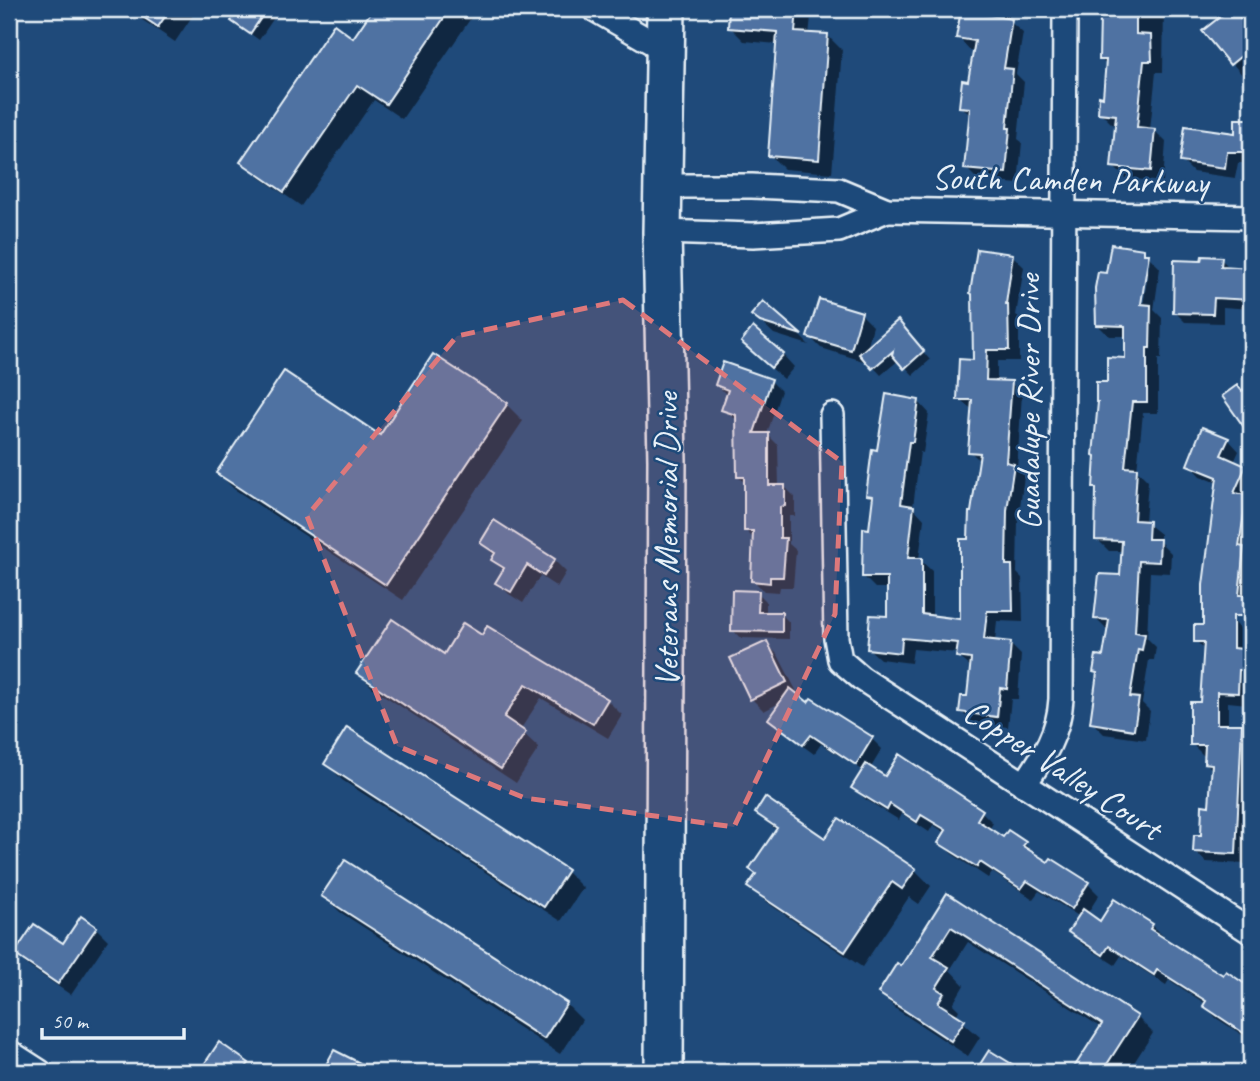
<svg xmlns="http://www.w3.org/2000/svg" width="1260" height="1081" viewBox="0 0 1260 1081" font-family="Caveat,sans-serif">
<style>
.shadow{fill:#0007;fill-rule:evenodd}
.building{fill:#5072a2;stroke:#e8f1f8;stroke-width:2}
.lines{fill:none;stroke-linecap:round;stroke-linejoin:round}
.street-casing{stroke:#e8f1f8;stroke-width:28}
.primary-casing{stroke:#e8f1f8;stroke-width:42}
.street{stroke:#1f4a7a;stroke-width:23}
.primary{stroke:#1f4a7a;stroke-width:37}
.marked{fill:#dd787b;fill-opacity:0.2;stroke:#dd787b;stroke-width:5;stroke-dasharray:14 9;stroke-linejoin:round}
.labels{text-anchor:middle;stroke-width:5;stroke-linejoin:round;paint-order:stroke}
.street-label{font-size:35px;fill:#e8f1f8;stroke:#1f4a7a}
</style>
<rect width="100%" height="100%" fill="#1f4a7a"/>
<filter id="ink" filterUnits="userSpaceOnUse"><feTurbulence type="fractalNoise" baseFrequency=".0143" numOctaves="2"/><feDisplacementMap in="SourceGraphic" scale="14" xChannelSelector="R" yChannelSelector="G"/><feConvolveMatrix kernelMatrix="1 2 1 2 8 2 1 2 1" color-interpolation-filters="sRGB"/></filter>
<g filter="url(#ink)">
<!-- shadow -->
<g class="shadow">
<polygon points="126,9 197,9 175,42"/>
<polygon points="241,9 280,9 259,40 233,21"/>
<polygon points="375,9 467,9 473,15 402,119 374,100 301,206 259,177 243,161 354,40"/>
<polygon points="731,9 803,9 811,17 809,35 828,36 842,50 832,173 784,169 770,155 778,44 744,41 730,27"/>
<polygon points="963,9 1009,9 1008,20 1023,33 1016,74 1024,82 1018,139 1022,142 1018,184 978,180 966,168 971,116 961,106 970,83 975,50 970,50 958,37"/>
<polygon points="1119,9 1164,9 1163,72 1156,72 1150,130 1154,130 1166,142 1163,182 1125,178 1113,166 1116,125 1112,124 1100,112 1104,98 1107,66 1101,59 1119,18"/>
<polygon points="1232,9 1251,30 1251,70 1243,76 1205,31"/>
<polygon points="1237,120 1251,120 1251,163 1238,163 1235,178 1193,172 1182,161 1237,136"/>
<path d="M1143,251L1160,268L1154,310L1162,318L1161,359H1158V413H1143L1137,470L1148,481L1145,522L1160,534V542L1171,553L1170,573L1150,572L1147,638L1156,647L1154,660H1149L1142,703L1150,711L1146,740L1104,734L1092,722L1099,676L1095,672L1105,658L1107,630L1096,619L1122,577L1123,551H1109L1097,539L1098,490L1095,487L1109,384L1126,359L1127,336H1109L1097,324L1108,275ZM1147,259H1150L1142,313H1138Z"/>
<polygon points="1013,256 1024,267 1016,315 1019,317 1019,361 997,361 997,382 1011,383 1022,394 1017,469 1024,476 1018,522 1017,573 1022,578 1023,622 997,621 995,642 1010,644 1021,655 1018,699 1011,699 1008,727 972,723 961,711 968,698 972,668 958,656 958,653 913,649 911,663 880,659 868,648 888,618 889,588 875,588 863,576 874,501 868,495 878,452 918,401 929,413 923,453 920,452 913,507 924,519 919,559 932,571 932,617 961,621 980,461 970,451 973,410 959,399"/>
<polygon points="1221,259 1230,268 1251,269 1251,309 1223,307 1223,323 1185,322 1175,312 1203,263"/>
<polygon points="763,304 801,337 809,345 774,334 754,315"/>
<polygon points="861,314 873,326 867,349 905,330 930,360 913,375 899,360 881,375 864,357 863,361 821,348 809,336"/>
<polygon points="755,354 783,355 794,367 784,379"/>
<polygon points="771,381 781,391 767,434 778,445 779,487 785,487 795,497 795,516 789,516 789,544 796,550 793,587 780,587 779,592 764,591 753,580 754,539 745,530 745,483 738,477 738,421 723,409 728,396 717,385"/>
<polygon points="507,405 523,421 403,600 234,489 218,473 380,437"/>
<polygon points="1228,439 1239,451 1234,462 1245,467 1251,473 1251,490 1248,499 1251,502 1250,605 1228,604 1232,620 1243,631 1244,652 1251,660 1248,704 1228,702 1228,725 1242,725 1251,735 1251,782 1246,864 1206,862 1195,851 1202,837 1211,808 1213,770 1206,763 1206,755 1203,755 1192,744 1202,704 1205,650 1196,641 1204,627 1218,483 1200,476 1189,464"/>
<polygon points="482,543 554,560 566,572 557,587 540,576 523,603 509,594 497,582 504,571 493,560 495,556"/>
<polygon points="758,593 766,601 766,614 781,614 789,622 789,639 740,638 733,630"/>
<polygon points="483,637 607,700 622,715 608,738 541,698 520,730 539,748 516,783 373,688 358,673 445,656"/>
<polygon points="766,643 778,655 798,694 809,704 812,700 872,739 882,749 870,769 885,778 899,757 982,812 993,823 989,830 1004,839 1025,844 1035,856 1088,884 1099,895 1087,914 1101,923 1115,901 1152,925 1164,937 1163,939 1224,977 1243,984 1251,993 1251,1052 1244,1045 1247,1038 1216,1018 1205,1006 1206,1004 1169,980 1166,985 1121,956 1115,965 1082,944 1070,932 1080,917 1039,891 1033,899 992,872 988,878 952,854 940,843 946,833 933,825 929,832 902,814 899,820 865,799 853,788 864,771 821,744 814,754 780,729 770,719 783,701 764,711 752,699"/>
<polygon points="326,763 567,872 583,888 561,921 342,780"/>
<polygon points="757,813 826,841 915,870 931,886 919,904 909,897 862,967 766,902 750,886 777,831"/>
<polygon points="948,895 1137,1017 1153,1033 1128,1072 1073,1072 1102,1028 968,942 950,970 964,985 953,1004 959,1010 956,1016 980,1037 968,1056 896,1009 880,993 901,968"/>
<polygon points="323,896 566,1004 582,1020 560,1054 340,912"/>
<polygon points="96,928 108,940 71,995 28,966 16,954 63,946"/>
<polygon points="248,1064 256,1072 211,1072 205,1066"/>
</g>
<!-- building -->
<g class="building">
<polygon points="131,9 170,9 158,27"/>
<polygon points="239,9 267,9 250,34 231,21"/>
<polygon points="373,9 450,9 386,104 357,85 284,192 240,162 334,24 353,38"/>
<polygon points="729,9 797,9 795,32 828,34 819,160 768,156 777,32 728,28"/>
<polygon points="1230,9 1233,9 1251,31 1251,48 1230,65 1202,31"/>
<polygon points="961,10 1012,19 1004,68 1013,69 1007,128 1010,128 1006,173 964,169 970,108 959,107 962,80 968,81 975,41 956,38"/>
<polygon points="1100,16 1136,16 1136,34 1151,35 1152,61 1144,61 1137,127 1155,129 1151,171 1111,167 1116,115 1098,113 1099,96 1103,97 1106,60 1099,60"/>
<polygon points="1235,119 1251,119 1251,152 1227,152 1225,168 1180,162 1185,126 1235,133"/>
<polygon points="1111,244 1144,249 1144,254 1149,254 1141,304 1151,305 1150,348 1147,348 1147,402 1132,402 1125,467 1137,468 1134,520 1149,521 1148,539 1160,539 1159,562 1139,561 1135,632 1145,634 1142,650 1138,649 1130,697 1139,698 1134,730 1090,723 1097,673 1093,672 1096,655 1103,656 1109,620 1094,619 1099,574 1120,575 1122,541 1095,540 1096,488 1093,488 1095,456 1093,455 1098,402 1096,402 1096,382 1107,382 1107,357 1125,358 1125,326 1096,325 1095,288 1098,272 1106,273"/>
<polygon points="977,249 1013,254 1006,304 1008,304 1009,350 987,350 986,380 1012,381 1006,462 1014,464 1007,510 1006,565 1012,565 1013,611 987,611 984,639 1011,642 1007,689 1000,688 997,717 959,712 961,696 967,696 971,659 956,657 958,643 902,638 901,653 867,649 870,615 887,616 887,577 862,577 863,528 869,529 873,496 866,495 872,449 877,450 886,394 919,400 913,442 909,442 901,504 914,506 908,558 922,558 922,614 960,619 960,539 968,539 969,512 971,512 980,453 968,452 972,400 957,400 959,359 973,360 972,294 970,293"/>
<polygon points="1202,256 1222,257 1221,266 1251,268 1251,300 1214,298 1213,314 1173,313 1174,260 1201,261"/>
<polygon points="819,299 862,312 851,350 807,337"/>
<polygon points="763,301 802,335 760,322 751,315"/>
<polygon points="898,320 924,351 904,369 892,355 893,351 872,369 859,354"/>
<polygon points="753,327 784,354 771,368 741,342"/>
<polygon points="433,354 508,403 386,585 216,473 284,371 380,435"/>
<polygon points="723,362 772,379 754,433 769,433 769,485 785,485 785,506 780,507 780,538 786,538 783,577 770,577 770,583 751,581 753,531 744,531 744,477 737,477 736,415 721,410 728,390 715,385"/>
<polygon points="1237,385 1242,391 1251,385 1251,437 1222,396"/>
<polygon points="1202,427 1229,438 1221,455 1246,466 1234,493 1247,495 1239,546 1244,547 1239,595 1245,595 1245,616 1233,616 1233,648 1243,649 1242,670 1239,670 1238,693 1217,692 1217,724 1242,724 1236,854 1193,852 1194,835 1201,835 1202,805 1209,806 1212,764 1204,763 1205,745 1190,745 1190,702 1200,702 1204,642 1194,642 1194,625 1203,625 1203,585 1217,477 1187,465"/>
<polygon points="494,520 555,559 544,576 527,565 511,592 495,583 504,568 491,560 495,553 480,543"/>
<polygon points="732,590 759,591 758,612 782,612 782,632 731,631"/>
<polygon points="392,619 444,654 463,623 482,635 487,626 608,699 593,724 526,684 504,717 526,732 501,769 356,673"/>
<polygon points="767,641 787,682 750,700 730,658"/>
<polygon points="790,688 808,702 811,698 873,737 856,765 811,735 803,745 768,719"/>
<polygon points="347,727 568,870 544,907 324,764"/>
<polygon points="899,754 983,810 977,820 1003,837 1008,830 1026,842 1023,846 1048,862 1051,858 1089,882 1072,909 1027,881 1021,889 980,862 977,867 938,843 946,830 921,815 917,822 890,804 887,810 851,788 866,764 885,776"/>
<polygon points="765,797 825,838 839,818 916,869 902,889 892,882 845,952 747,887 756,874 749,869 777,828 755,813"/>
<polygon points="345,860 567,1003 544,1039 321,896"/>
<polygon points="947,893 1138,1016 1102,1072 1071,1072 1102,1024 951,927 932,957 949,967 936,988 944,993 938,1003 965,1020 951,1041 878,993 897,963 901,966"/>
<polygon points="1114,899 1153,924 1150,929 1223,975 1226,971 1251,988 1251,1038 1203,1006 1206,1001 1157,970 1154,975 1109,946 1103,955 1068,932 1083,909 1100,921"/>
<polygon points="81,916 97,927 58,984 14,954 34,924 63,943"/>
<polygon points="219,1042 249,1063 243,1072 211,1072 203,1066"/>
<polygon points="334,1050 378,1072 322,1072"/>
<polygon points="989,1050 1025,1072 975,1072"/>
</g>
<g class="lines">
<defs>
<g id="street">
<polyline points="594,9 665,50"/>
<polyline points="663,186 752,186 839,190 887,210 1251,217"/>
<polyline points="662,232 753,235 839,230 887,210"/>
<polyline points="832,415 836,638 840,660 861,678 1251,932"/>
<path d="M1024,785C1043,757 1059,734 1061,699L1065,9"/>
<polyline points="9,1052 40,1072"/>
</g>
<polyline id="primary" points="664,1072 667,460 662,232 666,9"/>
</defs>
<!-- street casing -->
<use href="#street" class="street-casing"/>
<!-- primary casing -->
<use href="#primary" class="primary-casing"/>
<!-- street -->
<use href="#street" class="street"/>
<!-- primary -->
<use href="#primary" class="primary"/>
</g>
</g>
<!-- marked area -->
<path class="marked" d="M623,300L842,462L835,614L734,827L525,798L397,746L307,516L457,336Z"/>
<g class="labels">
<!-- street labels -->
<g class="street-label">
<text transform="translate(1070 179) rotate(1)" y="12">South Camden Parkway</text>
<text transform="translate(1028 402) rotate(-90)" y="12">Guadalupe River Drive</text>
<text transform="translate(666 540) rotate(-90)" y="12">Veterans Memorial Drive</text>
<text transform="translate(1063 769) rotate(33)" y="12">Copper Valley Court</text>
</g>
</g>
<!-- margin -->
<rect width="1260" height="1081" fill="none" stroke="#1f4a7a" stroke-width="35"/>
<rect x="18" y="18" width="1225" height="1046" fill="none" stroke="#e8f1f8" stroke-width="2.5" filter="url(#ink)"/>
<!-- scale -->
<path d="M42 1028v10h142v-10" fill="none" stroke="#e8f1f8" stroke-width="3.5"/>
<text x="52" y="1028" font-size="21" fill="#e8f1f8" stroke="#1f4a7a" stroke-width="5" paint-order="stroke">50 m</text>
</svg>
